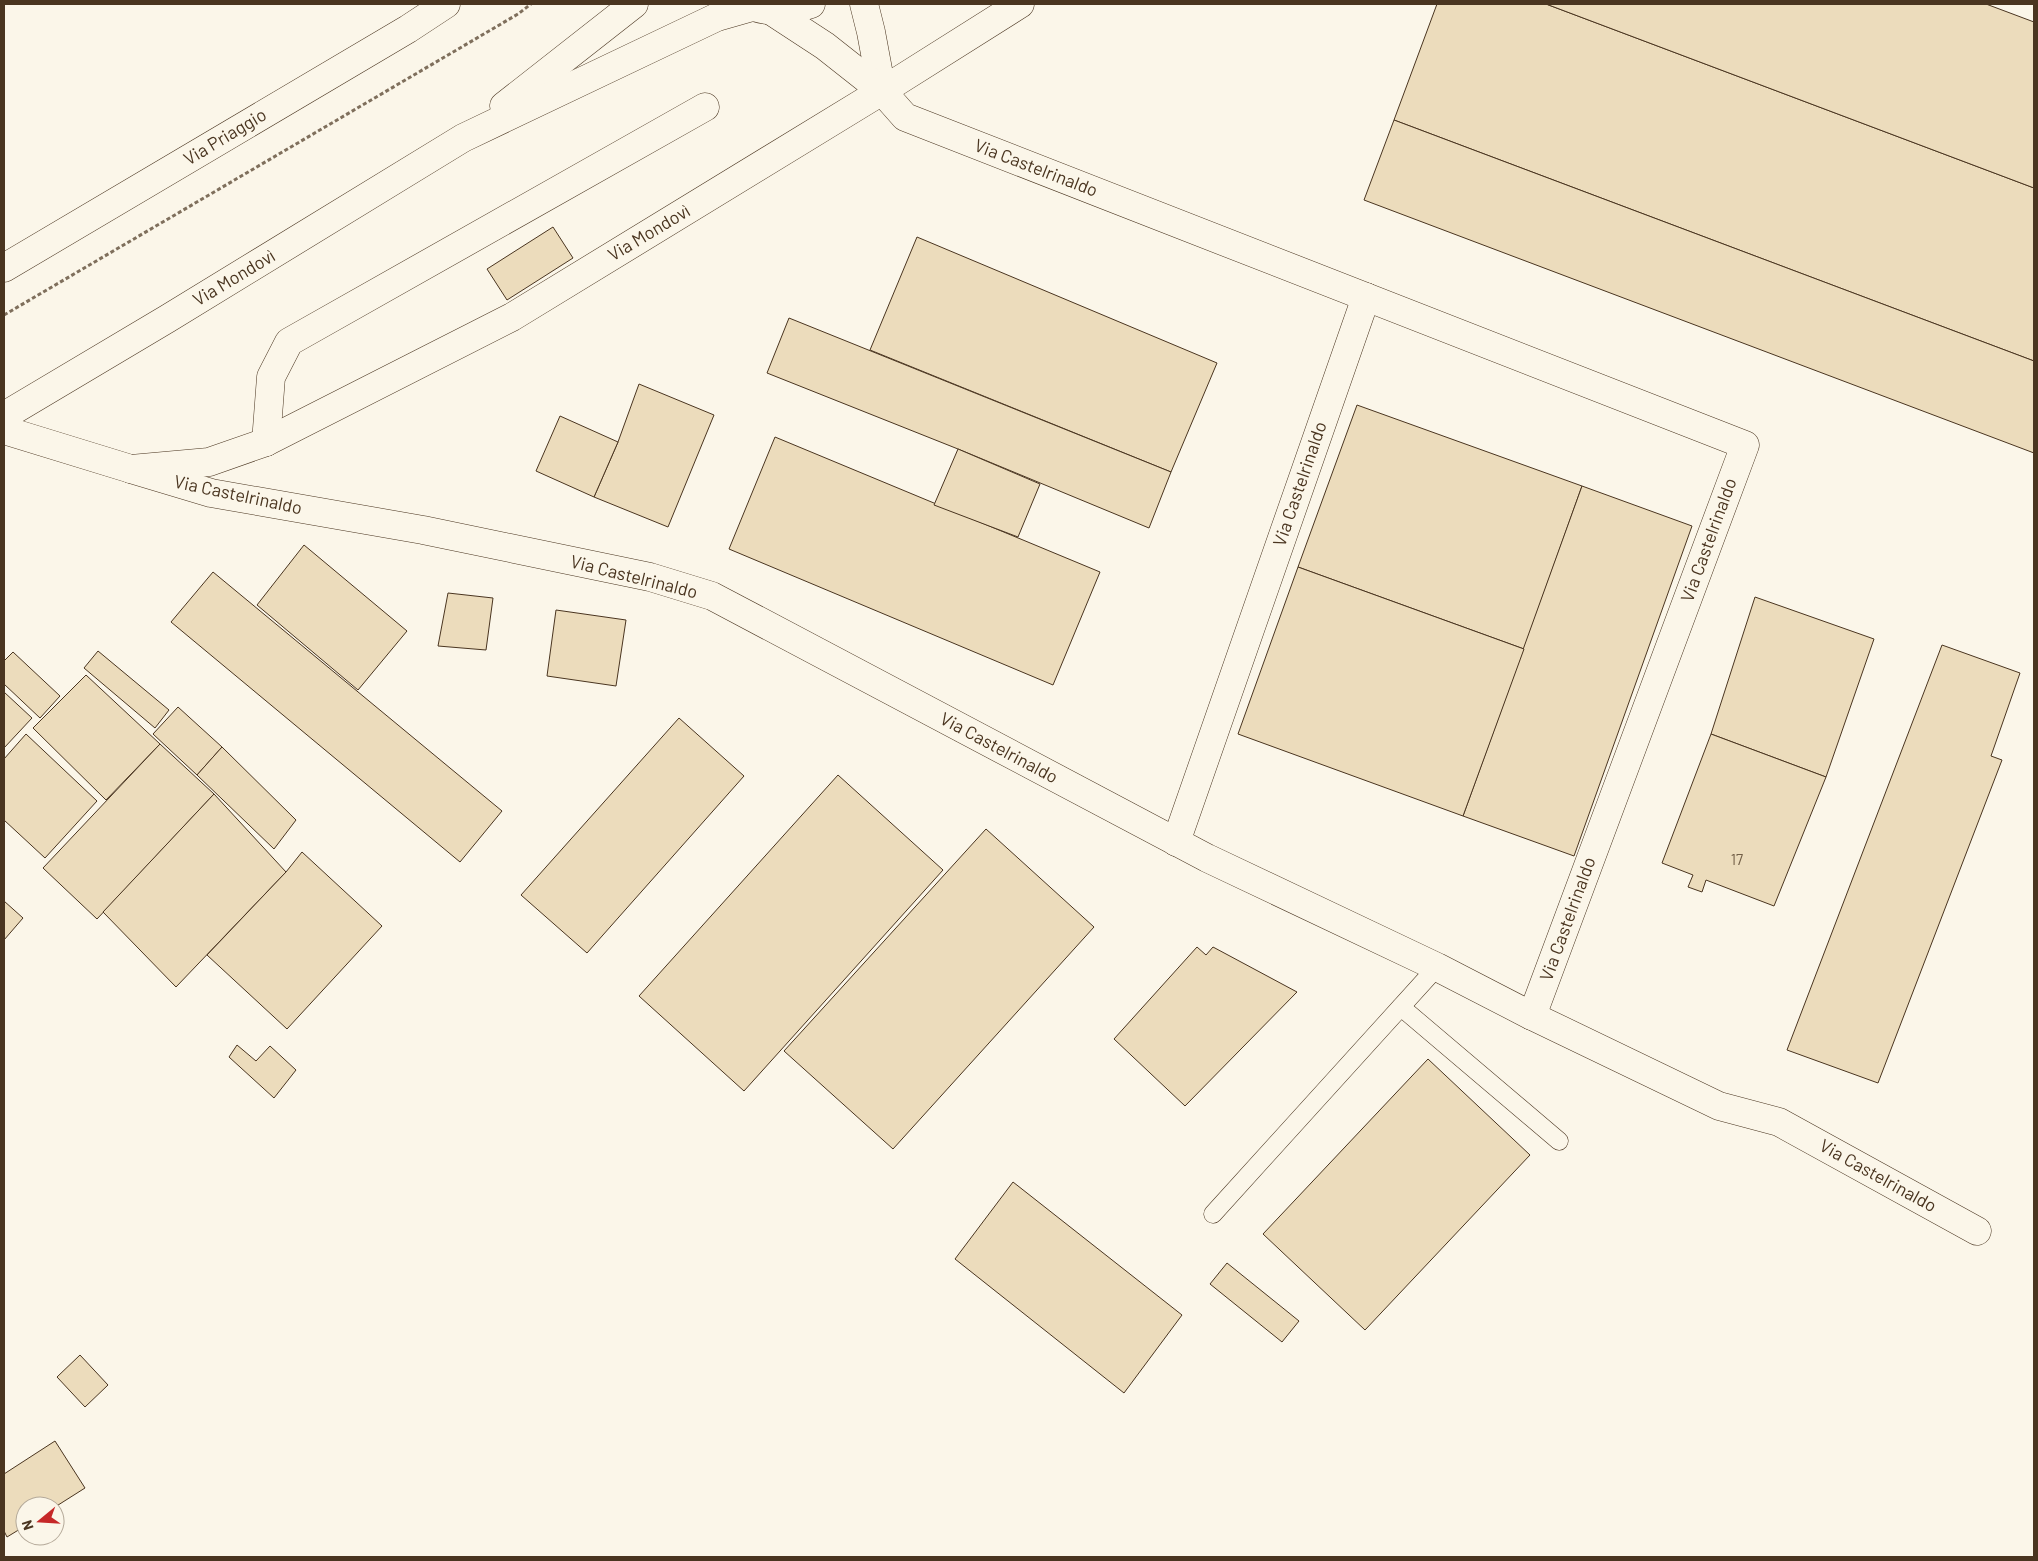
<svg xmlns="http://www.w3.org/2000/svg" width="2038" height="1561" viewBox="0 0 2038 1561" font-family="Barlow,sans-serif">
<style>
.building{fill:#ecdcbc;stroke:#4a3520}
.lines{fill:none;stroke-linecap:round;stroke-linejoin:round}
.lane-casing{stroke:#4a3520;stroke-width:19}
.street-casing{stroke:#4a3520;stroke-width:29}
.primary-casing{stroke:#4a3520;stroke-width:29}
.path{stroke:#7f6f5c;stroke-width:3;stroke-dasharray:4 2.5;stroke-linecap:butt}
.lane{stroke:#fbf6e9;stroke-width:18}
.street{stroke:#fbf6e9;stroke-width:28}
.primary{stroke:#fbf6e9;stroke-width:28}
.labels{text-anchor:middle;stroke-width:4;stroke-linejoin:round;paint-order:stroke}
.number-label{font-size:15px;fill:#725f47}
.street-label{font-size:18px;fill:#4a3520;stroke:#fbf6e9}
</style>
<rect width="100%" height="100%" fill="#fbf6e9"/>
<!-- building -->
<g class="building">
<polygon points="1437,4 1546,4 2034,188 2034,361 1394,120"/>
<polygon points="1546,4 1986,4 2034,22 2034,188"/>
<polygon points="1394,120 2034,361 2034,453 1364,200"/>
<polygon points="553,227 573,258 507,300 487,269"/>
<polygon points="917,237 1217,363 1171,472 870,350"/>
<polygon points="789,318 1171,472 1149,528 958,449 767,373"/>
<polygon points="639,384 714,415 668,527 594,497 618,442"/>
<polygon points="1357,405 1582,486 1524,649 1298,567"/>
<polygon points="560,416 618,442 594,497 536,471"/>
<polygon points="775,437 1100,572 1053,685 729,549"/>
<polygon points="958,449 1040,484 1018,537 934,505"/>
<polygon points="1582,486 1692,526 1574,856 1463,816"/>
<polygon points="304,545 407,631 358,690 257,605"/>
<polygon points="1298,567 1524,649 1463,816 1238,734"/>
<polygon points="213,572 502,811 460,862 171,622"/>
<polygon points="448,593 493,598 486,650 438,646"/>
<polygon points="1755,597 1874,639 1826,777 1711,734"/>
<polygon points="556,610 626,620 616,686 547,676"/>
<polygon points="1942,645 2020,673 1991,756 2002,760 1878,1083 1787,1050"/>
<polygon points="98,651 169,710 155,728 84,668"/>
<polygon points="13,652 60,696 40,718 4,684 4,661"/>
<polygon points="86,675 160,744 106,800 33,728"/>
<polygon points="4,692 32,718 4,748"/>
<polygon points="178,707 222,747 197,775 153,734"/>
<polygon points="679,718 744,776 587,953 521,895"/>
<polygon points="26,734 97,801 45,858 4,820 4,759"/>
<polygon points="1711,734 1826,777 1774,906 1706,880 1702,892 1688,887 1693,875 1662,863"/>
<polygon points="160,744 214,794 97,919 43,868"/>
<polygon points="222,747 296,820 274,849 197,775"/>
<polygon points="838,775 943,870 744,1091 639,996"/>
<polygon points="214,794 286,872 176,987 103,912"/>
<polygon points="986,829 1094,927 893,1149 784,1051"/>
<polygon points="302,852 382,926 287,1029 207,955 286,872"/>
<polygon points="4,901 23,918 4,940"/>
<polygon points="1197,947 1206,955 1213,947 1297,992 1185,1106 1114,1039"/>
<polygon points="237,1045 256,1061 270,1046 296,1070 274,1098 229,1057"/>
<polygon points="1428,1059 1530,1155 1365,1330 1263,1234"/>
<polygon points="1013,1182 1182,1315 1124,1393 955,1259"/>
<polygon points="1227,1263 1299,1321 1282,1342 1210,1284"/>
<polygon points="80,1355 108,1385 85,1407 57,1377"/>
<polygon points="55,1441 85,1488 55,1507 25,1506 25,1526 7,1537 4,1531 4,1474"/>
</g>
<g class="lines">
<defs>
<g id="lane">
<polyline points="1401,1007 1559,1141"/>
<polyline points="1213,1214 1437,967"/>
</g>
<g id="street">
<polyline points="864,4 871,32 882,91"/>
<polyline points="770,10 825,46 882,91 905,117 1745,445 1532,1016"/>
<polyline points="4,268 408,29 446,4"/>
<polyline points="4,430 131,469 209,462 266,442 512,317 882,91 1020,4"/>
<polyline points="266,442 271,377 289,342 705,107"/>
<polyline points="131,469 211,493 423,530 650,577 712,596 1207,858 1437,967 1532,1016 1719,1106 1779,1122 1977,1231"/>
<polyline points="1176,842 1366,297"/>
</g>
<g id="primary">
<path d="M747,4C767,14 791,11 811,4"/>
<polyline points="504,106 634,4"/>
<polyline points="4,416 167,319 463,138 717,17 752,7"/>
</g>
</defs>
<!-- lane casing -->
<use href="#lane" class="lane-casing"/>
<!-- street casing -->
<use href="#street" class="street-casing"/>
<!-- primary casing -->
<use href="#primary" class="primary-casing"/>
<!-- path -->
<polyline class="path" points="4,315 518,14 531,4"/>
<!-- lane -->
<use href="#lane" class="lane"/>
<!-- street -->
<use href="#street" class="street"/>
<!-- primary -->
<use href="#primary" class="primary"/>
</g>
<g class="labels">
<!-- number labels -->
<g class="number-label">
<text x="1737" y="865">17</text>
</g>
<!-- street labels -->
<g class="street-label">
<text transform="translate(225 137) rotate(-31)" y="6">Via Priaggio</text>
<text transform="translate(1036 168) rotate(21)" y="6">Via Castelrinaldo</text>
<text transform="translate(649 233) rotate(-31)" y="6">Via Mondovì</text>
<text transform="translate(234 278) rotate(-31)" y="6">Via Mondovì</text>
<text transform="translate(1300 484) rotate(-71)" y="6">Via Castelrinaldo</text>
<text transform="translate(238 495) rotate(12)" y="6">Via Castelrinaldo</text>
<text transform="translate(1709 540) rotate(-70)" y="6">Via Castelrinaldo</text>
<text transform="translate(634 577) rotate(14)" y="6">Via Castelrinaldo</text>
<text transform="translate(999 748) rotate(28)" y="6">Via Castelrinaldo</text>
<text transform="translate(1568 919) rotate(-70)" y="6">Via Castelrinaldo</text>
<text transform="translate(1878 1176) rotate(29)" y="6">Via Castelrinaldo</text>
</g>
</g>
<!-- border -->
<rect width="2038" height="1561" fill="none" stroke="#4a3520" stroke-width="10"/>
<!-- north arrow -->
<g transform="translate(40 1521) rotate(252)"><circle r="24" fill="#fbf6e9" stroke="#b4a999"/>
<path d="M0-4L9 19L0 12L-9 19Z" fill="#c62828"/>
<text y="-8" font-size="14" font-weight="bold" text-anchor="middle" fill="#4a3520">N</text>
</g>
</svg>
